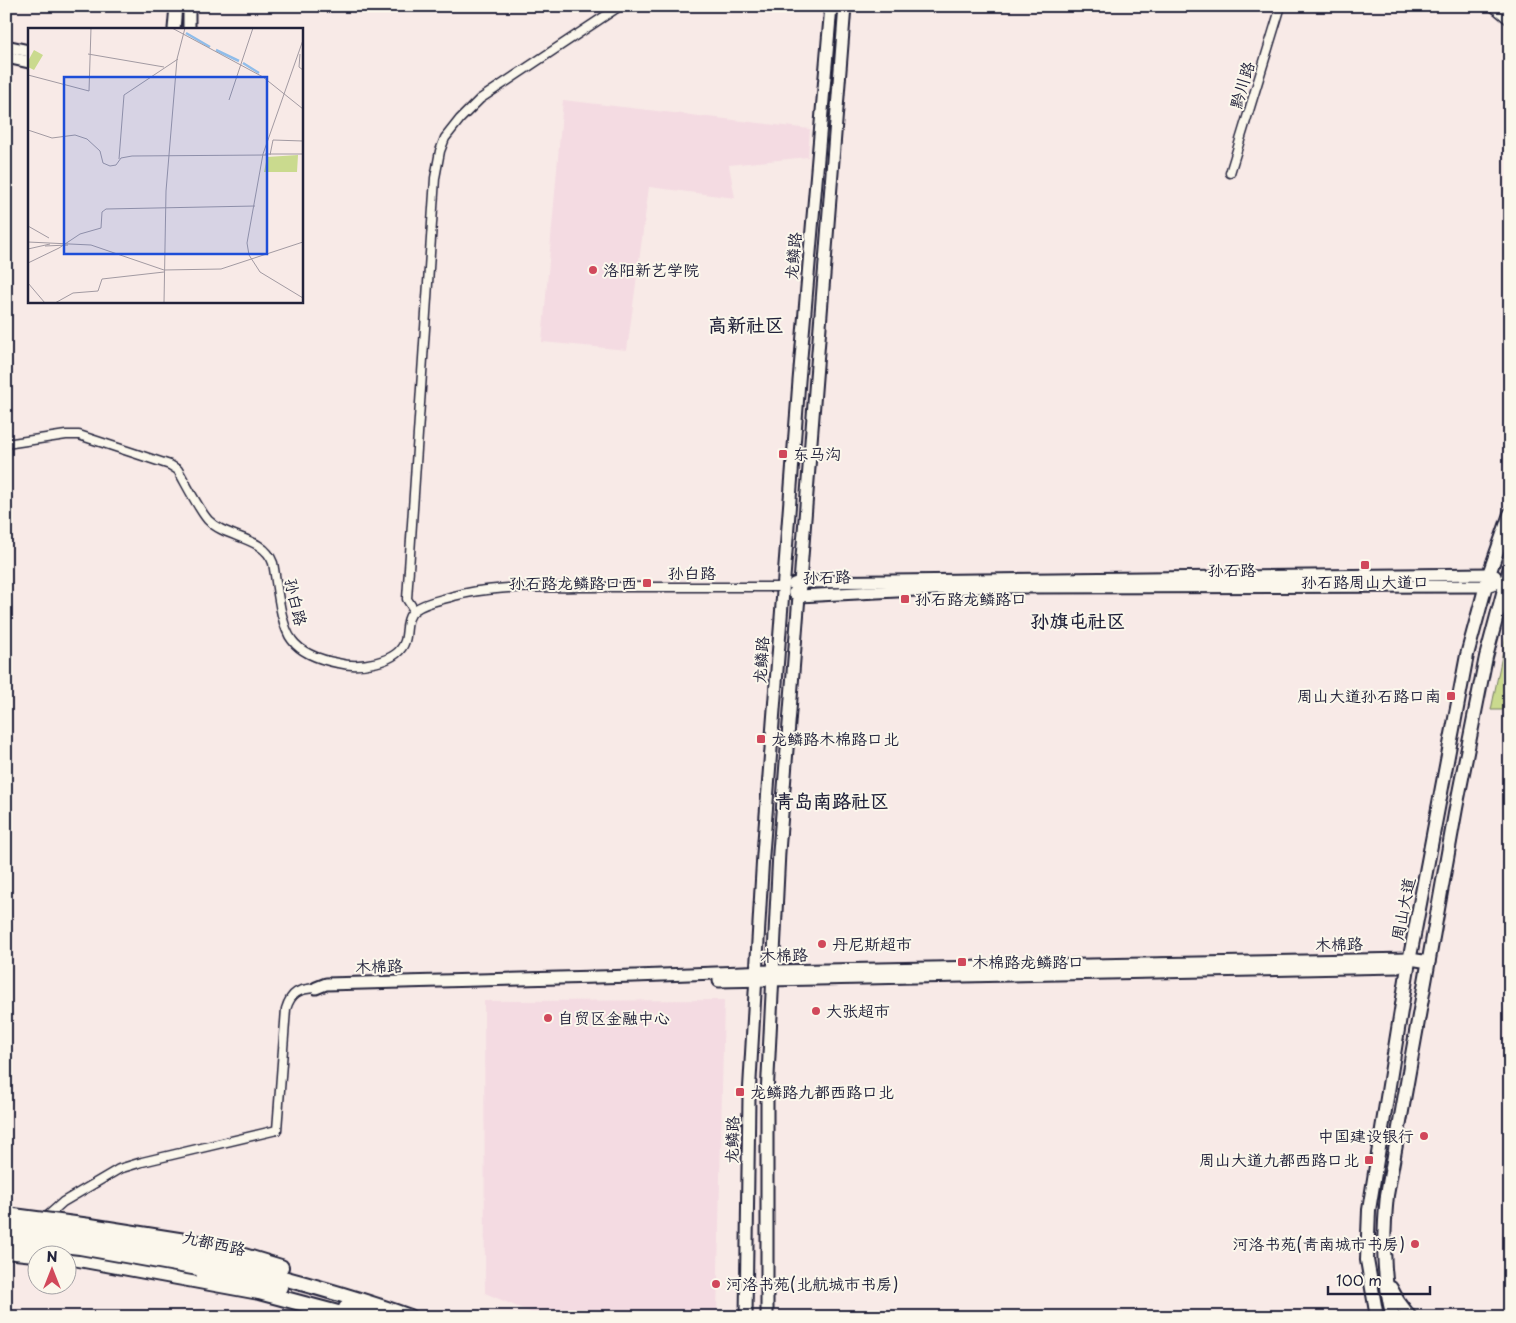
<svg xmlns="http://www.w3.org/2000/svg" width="1516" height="1323" viewBox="0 0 1516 1323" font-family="'Playpen Sans','LXGW WenKai TC',sans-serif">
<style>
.built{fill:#f4dbe2}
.park{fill:url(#park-tufts);stroke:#767e64}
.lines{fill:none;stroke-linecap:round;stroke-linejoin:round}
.street-casing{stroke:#22223b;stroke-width:11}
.secondary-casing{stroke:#22223b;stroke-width:15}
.primary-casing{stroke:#22223b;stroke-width:16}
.highway-casing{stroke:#22223b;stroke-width:18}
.street{stroke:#fbf7ec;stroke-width:8}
.secondary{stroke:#fbf7ec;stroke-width:11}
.primary{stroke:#fbf7ec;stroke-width:12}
.highway{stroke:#fbf7ec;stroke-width:14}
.highway-bridge-casing{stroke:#22223b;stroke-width:18;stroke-linecap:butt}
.highway-bridge{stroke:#fbf7ec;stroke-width:14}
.poi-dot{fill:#d1495b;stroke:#fbf7ec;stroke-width:2}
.labels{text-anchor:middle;stroke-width:4;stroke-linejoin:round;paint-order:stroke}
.street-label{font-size:16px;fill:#22223b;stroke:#fbf7ec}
.poi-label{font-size:16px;fill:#22223b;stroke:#fbf7ec;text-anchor:start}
.quarter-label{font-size:19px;font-weight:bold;fill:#22223b;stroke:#fbf7ec}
.inset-river{fill:none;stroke:#90bdea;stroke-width:2.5}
.inset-road{fill:none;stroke:#a29aa2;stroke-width:1}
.view{fill:#1d4ed8;fill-opacity:0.15;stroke:#1d4ed8;stroke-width:2.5}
.inset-edge{fill:none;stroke:#22223b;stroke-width:2.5}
</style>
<defs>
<pattern id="park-tufts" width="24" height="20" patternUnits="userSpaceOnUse" patternTransform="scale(1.25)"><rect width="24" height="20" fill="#cada8e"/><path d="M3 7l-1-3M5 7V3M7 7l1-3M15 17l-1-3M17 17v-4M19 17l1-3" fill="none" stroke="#adbb7b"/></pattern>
</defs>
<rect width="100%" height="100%" fill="#f8eae7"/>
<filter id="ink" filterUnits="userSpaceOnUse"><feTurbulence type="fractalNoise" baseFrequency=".02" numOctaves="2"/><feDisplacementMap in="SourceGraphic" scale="10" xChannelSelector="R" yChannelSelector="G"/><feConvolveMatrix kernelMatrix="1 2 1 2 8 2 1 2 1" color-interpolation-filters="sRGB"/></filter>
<g filter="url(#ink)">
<!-- built -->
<g class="built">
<polygon points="563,100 810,129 808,157 729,165 735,198 649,187 627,350 542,342"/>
<polygon points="724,1000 717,1317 541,1317 485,1293 484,1001"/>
</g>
<!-- park -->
<polygon class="park" points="1510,616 1510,710 1491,710"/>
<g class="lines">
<defs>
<g id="street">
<polyline points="1492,6 1510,21"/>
<polyline points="1230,173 1281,6"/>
<path d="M6,444L66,435H79L170,465L178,470C185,482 199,510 208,520C226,539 264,536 273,563C277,583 280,625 292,640C302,654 322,660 338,663C357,668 398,664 405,641C408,631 405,617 415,610C425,602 442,600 454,596C494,585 537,588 578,587C647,587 715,587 783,587"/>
<polyline points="414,610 407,599 435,178 440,151 445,138 460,119 480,99 620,6"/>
<path d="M44,1219L63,1202L119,1169L142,1162L277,1130L286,1009C291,992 299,989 316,988"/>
</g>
<g id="secondary">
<polyline points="189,6 189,29"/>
<polyline points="174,29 176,6"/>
<polyline points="6,46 29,51"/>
<polyline points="6,57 29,62"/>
<polyline points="794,584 800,582 1489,574 1495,576"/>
<polyline points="794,593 799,596 975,587 1486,586 1506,580"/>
<polyline points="719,981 1398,967"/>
<polyline points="316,988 326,984 635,976 773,971 1410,959 1429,962"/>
<polyline points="746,1317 749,1097 763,854 799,381 831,6"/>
<polyline points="767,1317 767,1096 779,852 845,6"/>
</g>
<g id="primary">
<polyline points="1391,1288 1398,1301 1410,1317"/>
<polyline points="1377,1317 1367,1260 1369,1210 1408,967 1467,655 1489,574 1510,514"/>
<path d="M1393,1317C1382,1277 1383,1236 1387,1195L1456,808L1486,657L1510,567"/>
</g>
<g id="highway">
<polyline points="204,1244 281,1267"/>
<polyline points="68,1257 259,1292 353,1317"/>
<path d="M200,1257C271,1274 341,1292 410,1317"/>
<polyline points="198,1268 280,1287"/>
<polyline points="346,1308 374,1317"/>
</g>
</defs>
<!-- street casing -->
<use href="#street" class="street-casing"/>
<!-- secondary casing -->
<use href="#secondary" class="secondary-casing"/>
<!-- primary casing -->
<use href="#primary" class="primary-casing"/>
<!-- highway casing -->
<use href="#highway" class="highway-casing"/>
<!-- street -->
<use href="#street" class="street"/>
<!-- secondary -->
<use href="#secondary" class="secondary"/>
<!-- primary -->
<use href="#primary" class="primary"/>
<!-- highway -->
<use href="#highway" class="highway"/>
<defs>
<g id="highway-bridge">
<polyline points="6,1215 90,1226 204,1244"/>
<path d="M6,1229C72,1233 135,1245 200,1257"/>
<polyline points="6,1239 80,1247 198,1268"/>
<polyline points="6,1251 53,1256"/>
</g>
</defs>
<!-- highway-bridge casing -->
<use href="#highway-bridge" class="highway-bridge-casing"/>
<!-- highway-bridge -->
<use href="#highway-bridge" class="highway-bridge"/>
</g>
</g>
<!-- markers -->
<g class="poi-dot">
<circle cx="593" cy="270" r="5"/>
<rect x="778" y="449" width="10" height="10" rx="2.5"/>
<rect x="1360" y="560" width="10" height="10" rx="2.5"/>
<rect x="642" y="578" width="10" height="10" rx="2.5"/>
<rect x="900" y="594" width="10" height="10" rx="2.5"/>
<rect x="1446" y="691" width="10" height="10" rx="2.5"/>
<rect x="756" y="734" width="10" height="10" rx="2.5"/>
<circle cx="822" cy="944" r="5"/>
<rect x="957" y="957" width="10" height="10" rx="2.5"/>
<circle cx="816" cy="1011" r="5"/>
<circle cx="548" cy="1018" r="5"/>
<rect x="735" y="1087" width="10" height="10" rx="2.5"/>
<circle cx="1424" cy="1136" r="5"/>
<rect x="1364" y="1155" width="10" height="10" rx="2.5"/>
<circle cx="1415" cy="1244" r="5"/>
<circle cx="716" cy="1284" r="5"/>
</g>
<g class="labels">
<!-- street labels -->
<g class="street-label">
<text transform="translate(1242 85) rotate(-73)" y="6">黔川路</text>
<text transform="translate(793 256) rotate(-85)" y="6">龙鳞路</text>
<text x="1232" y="576">孙石路</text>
<text x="692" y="579">孙白路</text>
<text transform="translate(827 577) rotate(-1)" y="6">孙石路</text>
<text transform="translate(296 602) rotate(77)" y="6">孙白路</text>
<text transform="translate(761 660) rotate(-86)" y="6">龙鳞路</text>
<text transform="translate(1403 909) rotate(-79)" y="6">周山大道</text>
<text transform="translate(1339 944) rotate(-1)" y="6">木棉路</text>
<text transform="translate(784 955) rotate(-1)" y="6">木棉路</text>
<text transform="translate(379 966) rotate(-1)" y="6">木棉路</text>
<text transform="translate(732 1140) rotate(-89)" y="6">龙鳞路</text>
<text transform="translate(214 1243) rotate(12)" y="6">九都西路</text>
</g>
<!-- poi labels -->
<g class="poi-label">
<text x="603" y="276">洛阳新艺学院</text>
<text x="793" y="460">东马沟</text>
<text x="1365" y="588" text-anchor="middle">孙石路周山大道口</text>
<text x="637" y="589" text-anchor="end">孙石路龙鳞路口西</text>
<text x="915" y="605">孙石路龙鳞路口</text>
<text x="1441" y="702" text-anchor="end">周山大道孙石路口南</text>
<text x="771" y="745">龙鳞路木棉路口北</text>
<text x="832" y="950">丹尼斯超市</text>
<text x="972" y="968">木棉路龙鳞路口</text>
<text x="826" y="1017">大张超市</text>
<text x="558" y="1024">自贸区金融中心</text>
<text x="750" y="1098">龙鳞路九都西路口北</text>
<text x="1414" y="1142" text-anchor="end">中国建设银行</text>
<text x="1359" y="1166" text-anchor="end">周山大道九都西路口北</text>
<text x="1405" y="1250" text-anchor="end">河洛书苑(青南城市书房)</text>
<text x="726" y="1290">河洛书苑(北航城市书房)</text>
</g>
<!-- quarter labels -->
<g class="quarter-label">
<text x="746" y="332">高新社区</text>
<text x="1078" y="628">孙旗屯社区</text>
<text x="832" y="808">青岛南路社区</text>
</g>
</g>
<!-- overview -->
<g transform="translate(28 28)">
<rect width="275" height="275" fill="#f8eae7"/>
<path d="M6,22L15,27L6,42L0,39V33ZM270,127L269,144H236L239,129Z" fill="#cada8e"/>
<path class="inset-river" d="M158,5L182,19M188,22L211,33M215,35L231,45"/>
<path class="inset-road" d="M144,0L235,49L275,81M275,12L235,126L219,215L221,227L232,244L275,270M60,26L136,39M272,26L271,39L275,42M0,47L61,63M61,63L63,0M201,72L225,0M0,102L24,110L47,107L59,111L72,123L75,135L82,138L88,137L93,130L104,128L238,127M237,126H275M242,127L245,112L275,113M91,131L96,67L150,31M78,181L227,178M0,198L21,210M0,214L63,217L136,242M17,218L40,217M0,221L22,216M0,235L31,220L52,206L73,200L74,184L78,181M136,242L193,241L275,214M0,255L17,275M27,275L45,265L70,263L74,251L136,244M136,275L138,163L149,31L157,0"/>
<path class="view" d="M36,49H239V226H36Z"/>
<rect width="275" height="275" class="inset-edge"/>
</g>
<!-- margin -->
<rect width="1516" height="1323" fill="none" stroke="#fbf7ec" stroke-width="25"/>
<rect x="12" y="12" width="1491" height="1298" fill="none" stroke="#22223b" stroke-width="2" filter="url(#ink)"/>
<!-- north arrow -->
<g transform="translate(52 1270)"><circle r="24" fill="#fbf7ec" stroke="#a4a2a5"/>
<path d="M0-4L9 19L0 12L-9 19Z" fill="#d1495b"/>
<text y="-8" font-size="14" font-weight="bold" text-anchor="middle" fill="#22223b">N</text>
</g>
<!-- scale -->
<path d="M1328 1286v8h102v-8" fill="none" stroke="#22223b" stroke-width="2.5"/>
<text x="1336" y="1286" font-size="15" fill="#22223b" stroke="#fbf7ec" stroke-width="4" paint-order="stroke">100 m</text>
</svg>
